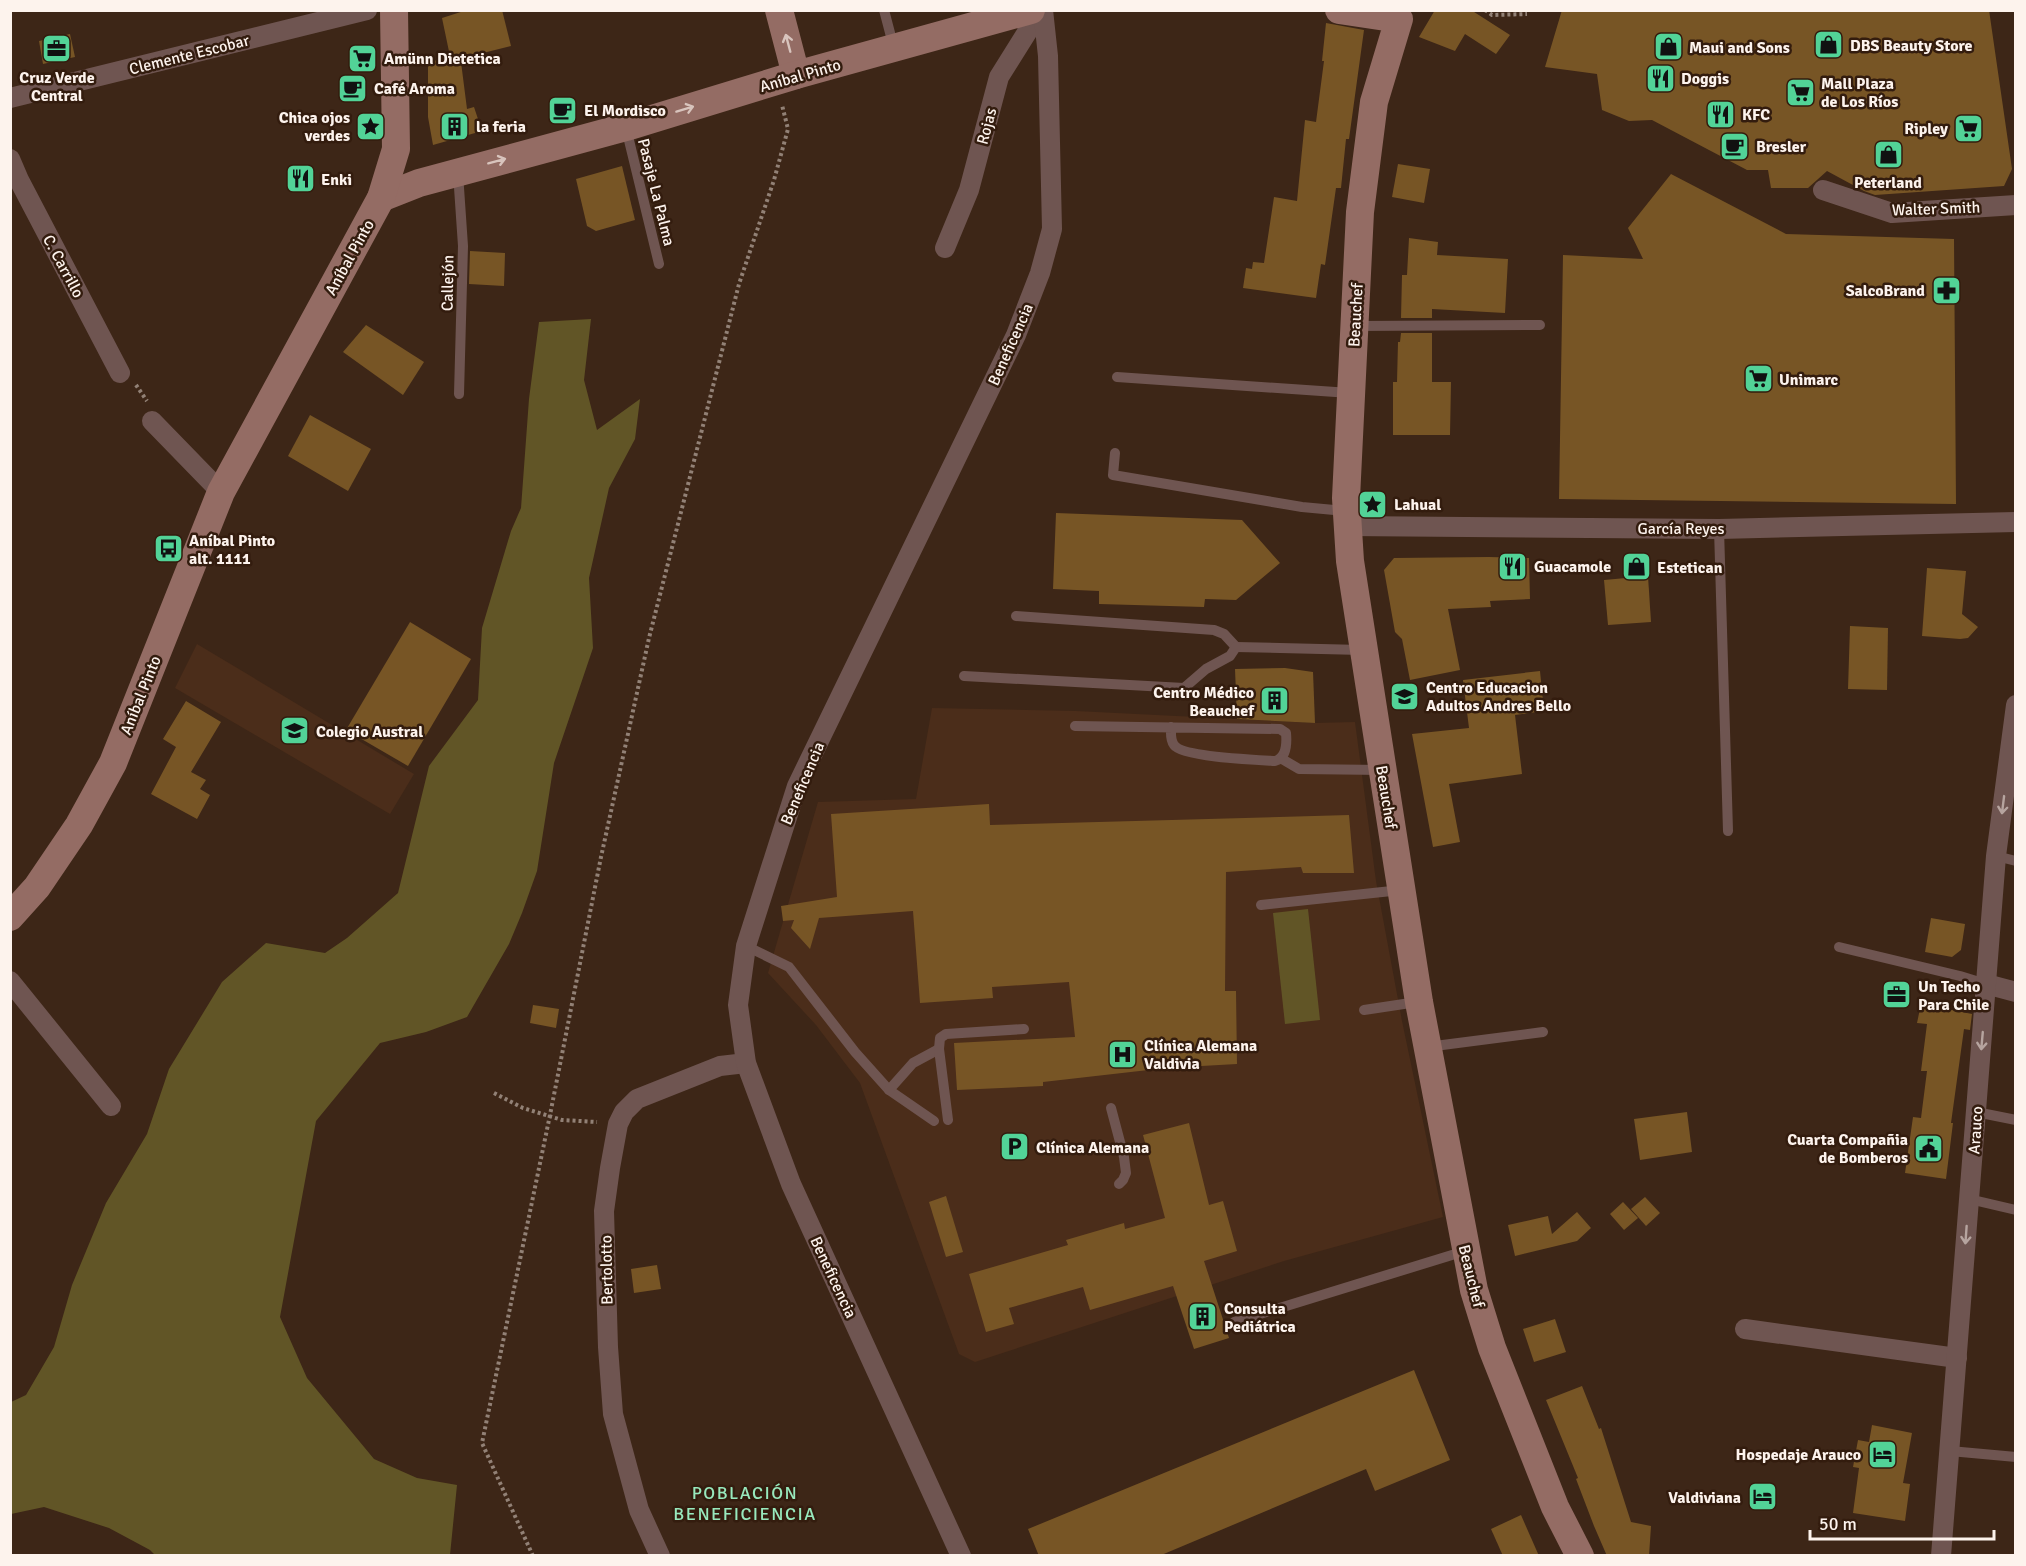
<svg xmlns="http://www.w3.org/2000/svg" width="2026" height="1566" viewBox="0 0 2026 1566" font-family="Signika,sans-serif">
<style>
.built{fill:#4b2d1a}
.green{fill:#615526}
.building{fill:#775525}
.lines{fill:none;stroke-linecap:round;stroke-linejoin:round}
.path{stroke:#928176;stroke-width:4;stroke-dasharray:3 3;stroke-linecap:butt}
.service{stroke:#6f5551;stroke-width:10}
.minor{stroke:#6f5551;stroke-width:20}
.secondary{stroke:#946c64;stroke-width:28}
.oneway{stroke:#d8c4bd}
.oneway2{stroke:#b6a49f}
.labels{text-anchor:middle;stroke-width:5;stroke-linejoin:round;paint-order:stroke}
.poi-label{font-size:16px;font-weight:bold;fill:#fdf3ed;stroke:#331c0e;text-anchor:start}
.street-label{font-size:16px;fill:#fdf3ed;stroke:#331c0e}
.neighbourhood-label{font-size:18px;letter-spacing:1.5px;fill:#98e9bd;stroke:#331c0e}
</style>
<rect width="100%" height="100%" fill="#3d2617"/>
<!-- built -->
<g class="built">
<polygon points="197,644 414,774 390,814 175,688"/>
<polygon points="932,708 1076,711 1315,723 1355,722 1376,881 1402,1021 1443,1217 1284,1261 975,1362 959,1354 860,1083 816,1025 768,973 818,802 916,799"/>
</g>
<!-- green -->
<g class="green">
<polygon points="591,319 584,380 597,430 640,399 635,439 609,488 589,578 593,648 554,763 537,871 522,913 509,944 467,1017 426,1032 380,1043 316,1121 280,1317 307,1378 374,1459 417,1478 457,1485 450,1555 155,1555 150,1550 109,1528 44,1507 11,1514 11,1402 26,1395 54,1347 72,1285 106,1203 147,1134 169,1069 222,982 266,943 325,953 347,938 398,893 429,766 478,700 482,628 511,531 521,508 529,399 539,322"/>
<polygon points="1308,909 1320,1020 1285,1024 1273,913"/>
</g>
<!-- building -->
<g class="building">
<polygon points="467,10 502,10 511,46 451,61 442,18"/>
<polygon points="1435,10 1471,10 1510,35 1496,54 1465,34 1455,51 1419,37"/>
<polygon points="1562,10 1989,10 2012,169 2004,186 1875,195 1864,191 1827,171 1808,188 1771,188 1768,170 1747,170 1652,120 1629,121 1602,110 1597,74 1545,67"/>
<polygon points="1326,23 1364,30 1349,139 1346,139 1341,188 1336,188 1325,265 1321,264 1316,298 1243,288 1246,268 1252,269 1253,262 1264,263 1274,197 1297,201 1305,120 1316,122 1324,61 1322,61"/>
<polygon points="70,34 75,57 43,64 39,41"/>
<polygon points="428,60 461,62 467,109 474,107 482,131 433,145 428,117"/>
<polygon points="1398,164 1430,169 1424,203 1392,197"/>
<polygon points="622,166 635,220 596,231 587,226 576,179"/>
<polygon points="1671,174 1786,234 1954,239 1956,504 1559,499 1563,255 1643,259 1628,228"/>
<polygon points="1409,238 1438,242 1437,255 1508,259 1505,313 1432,309 1432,318 1401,318 1402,275 1407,275"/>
<polygon points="470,251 505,253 504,286 469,284"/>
<polygon points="366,325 424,362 403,395 343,352"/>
<polygon points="1401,333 1432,333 1432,382 1451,382 1450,435 1393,435 1393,382 1397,382 1398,342 1400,342"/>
<polygon points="310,415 371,449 348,491 288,456"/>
<polygon points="1056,513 1242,520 1280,563 1236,600 1205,599 1204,607 1099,604 1099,591 1053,589"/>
<polygon points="1489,557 1529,558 1530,599 1490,601 1491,607 1448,609 1460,670 1410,680 1402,639 1395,632 1384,570 1394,558"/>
<polygon points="1927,568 1966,571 1962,614 1978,627 1968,638 1960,639 1922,636"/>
<polygon points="1648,576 1651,622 1608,625 1604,580"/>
<polygon points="410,622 471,659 408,766 346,730"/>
<polygon points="1850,626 1888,628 1887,690 1848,689"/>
<polygon points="1285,668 1313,672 1315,723 1237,719 1235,669"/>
<polygon points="1540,671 1544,711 1515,715 1522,774 1449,784 1460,842 1433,847 1412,734 1469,728 1463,680"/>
<polygon points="186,701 221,722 191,772 206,780 200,789 210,795 197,819 151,794 176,747 163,739"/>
<polygon points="989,804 990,825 1349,815 1354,873 1303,873 1301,867 1226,872 1225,991 1236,991 1237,1064 1166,1068 1043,1082 1043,1086 957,1090 954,1043 1075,1037 1069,982 992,987 993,998 920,1003 913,911 819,918 810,949 791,928 794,920 783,921 781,906 837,897 831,814"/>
<polygon points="1931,918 1965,924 1961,950 1952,957 1925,952"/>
<polygon points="1921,1004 1972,1014 1970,1030 1964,1029 1951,1123 1953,1123 1946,1179 1905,1173 1913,1117 1921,1118 1927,1071 1921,1071 1927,1024 1917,1023"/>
<polygon points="533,1005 559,1009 556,1028 530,1023"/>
<polygon points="1687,1112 1692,1152 1640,1160 1634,1119"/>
<polygon points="1189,1123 1209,1205 1223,1201 1237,1251 1204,1261 1229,1338 1194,1349 1173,1286 1090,1310 1083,1287 1009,1308 1014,1324 986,1332 969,1274 1068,1245 1066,1240 1124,1223 1125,1229 1165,1218 1143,1135"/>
<polygon points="946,1196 963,1252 946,1257 929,1202"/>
<polygon points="1645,1197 1660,1213 1646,1226 1631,1209"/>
<polygon points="1623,1202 1638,1218 1624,1230 1610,1214"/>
<polygon points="1577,1212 1591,1228 1577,1241 1515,1256 1508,1225 1548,1216 1552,1234"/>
<polygon points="657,1265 661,1289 634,1293 631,1269"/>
<polygon points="1555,1319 1566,1352 1534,1362 1523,1329"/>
<polygon points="1414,1370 1450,1460 1375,1491 1366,1469 1159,1556 1039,1556 1028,1529"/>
<polygon points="1582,1386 1599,1429 1601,1428 1631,1522 1651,1526 1649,1556 1607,1556 1594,1526 1576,1479 1578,1478 1546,1400"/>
<polygon points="1872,1425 1912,1433 1903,1483 1910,1484 1905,1521 1853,1513 1859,1468 1853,1467 1858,1440 1869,1442"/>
<polygon points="1521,1515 1539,1556 1503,1556 1491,1529"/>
</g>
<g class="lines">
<!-- path -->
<g class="path">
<polyline points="1485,10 1492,15 1527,14"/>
<polyline points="136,385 147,401"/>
<polyline points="494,1093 523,1108 562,1120 597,1122"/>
<polyline points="533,1556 482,1443 550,1115 601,857 649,638 739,284 774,180 788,129 782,105"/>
</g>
<!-- service -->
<g class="service">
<polyline points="884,10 894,48"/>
<polyline points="626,128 659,264"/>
<polyline points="458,173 463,246 459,394"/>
<polyline points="1356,326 1540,325"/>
<polyline points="1117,377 1350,393"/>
<polyline points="1115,453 1113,475 1302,507 1345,511"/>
<polyline points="1719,529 1728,831"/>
<polyline points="1016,616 1214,630 1224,634 1236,647"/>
<polyline points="1236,647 1362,650"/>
<polyline points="964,676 1184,688 1206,669 1230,656 1236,647"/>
<path d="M1075,726L1280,729L1286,733C1287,744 1287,758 1275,761C1258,760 1182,757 1174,745C1170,740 1171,733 1171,727"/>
<polyline points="1282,759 1299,769 1383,770"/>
<polyline points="1996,856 2016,861"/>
<polyline points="1261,905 1401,890"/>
<polyline points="746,946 789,967 855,1052 889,1090 934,1121"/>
<polyline points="1839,947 1960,976 1986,984"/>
<polyline points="1364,1010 1417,1002"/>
<polyline points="1427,1047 1543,1032"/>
<polyline points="889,1090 913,1063 939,1049"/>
<polyline points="1111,1108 1124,1157 1126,1173 1123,1180 1119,1184"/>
<polyline points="1976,1112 2016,1120"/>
<polyline points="948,1120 939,1049 940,1038 946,1034 1024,1029"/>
<polyline points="1969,1199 2016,1210"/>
<polyline points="1234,1322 1465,1251"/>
<polyline points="1950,1451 2016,1457"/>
</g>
<!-- minor -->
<g class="minor">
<polyline points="10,98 367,10"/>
<polyline points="10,159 19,180 120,373"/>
<polyline points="1823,190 1892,213 2016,205"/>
<polyline points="945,248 969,190 999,77 1041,10"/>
<polyline points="152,421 221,492"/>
<polyline points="1346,526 1719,529 2016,522"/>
<polyline points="10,981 111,1106"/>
<polyline points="1986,984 2016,992"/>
<polyline points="1745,1329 1957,1358"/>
<polyline points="660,1556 639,1510 613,1414 608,1347 604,1211 610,1168 618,1124 624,1112 637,1099 720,1066 746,1063"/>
<polyline points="961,1556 791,1184 746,1063 738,1005 746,946 797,786 1016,335 1040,273 1052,229 1048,56 1043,10"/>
<polyline points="1941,1556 1996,856 2016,705"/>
</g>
<!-- secondary -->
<g class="secondary">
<polyline points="779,10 796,75"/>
<polyline points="1339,10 1399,19 1374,102 1360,212 1346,498 1350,561 1419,1002 1474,1290 1492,1348 1555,1507 1580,1556"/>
<polyline points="381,198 419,183 626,127 796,75 1031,10"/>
<polyline points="10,917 37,887 79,825 113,763 221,492 381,198 396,149 394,10"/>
</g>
</g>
<!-- one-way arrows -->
<defs><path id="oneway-shaft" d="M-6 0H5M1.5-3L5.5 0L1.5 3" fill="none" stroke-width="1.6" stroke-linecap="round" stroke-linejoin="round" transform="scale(1.5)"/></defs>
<g class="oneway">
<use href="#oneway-shaft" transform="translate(788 43) rotate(-105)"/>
<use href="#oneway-shaft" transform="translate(685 109) rotate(-17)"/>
<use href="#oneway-shaft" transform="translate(497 161) rotate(-15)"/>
</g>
<g class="oneway2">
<use href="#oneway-shaft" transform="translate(2003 805) rotate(97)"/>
<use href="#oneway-shaft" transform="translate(1982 1041) rotate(95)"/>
<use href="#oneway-shaft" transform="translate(1966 1235) rotate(94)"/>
</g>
<!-- icons -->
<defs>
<symbol id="shop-square" viewBox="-11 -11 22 22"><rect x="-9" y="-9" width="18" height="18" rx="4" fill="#52d397" stroke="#331c0e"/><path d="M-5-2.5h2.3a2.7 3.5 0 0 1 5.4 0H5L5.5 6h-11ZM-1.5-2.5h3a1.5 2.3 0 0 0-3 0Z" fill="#111"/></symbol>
<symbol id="office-square" viewBox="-11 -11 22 22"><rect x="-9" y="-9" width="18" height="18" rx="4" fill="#52d397" stroke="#331c0e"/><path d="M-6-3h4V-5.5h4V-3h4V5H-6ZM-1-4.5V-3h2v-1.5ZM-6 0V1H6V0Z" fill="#111"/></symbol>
<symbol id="supermarket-square" viewBox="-11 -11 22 22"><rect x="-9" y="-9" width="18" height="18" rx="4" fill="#52d397" stroke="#331c0e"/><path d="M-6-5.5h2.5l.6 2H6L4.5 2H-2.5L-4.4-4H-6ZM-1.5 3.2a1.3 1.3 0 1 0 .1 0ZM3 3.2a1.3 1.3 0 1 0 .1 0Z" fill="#111"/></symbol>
<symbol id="restaurant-square" viewBox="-11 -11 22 22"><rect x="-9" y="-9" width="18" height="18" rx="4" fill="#52d397" stroke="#331c0e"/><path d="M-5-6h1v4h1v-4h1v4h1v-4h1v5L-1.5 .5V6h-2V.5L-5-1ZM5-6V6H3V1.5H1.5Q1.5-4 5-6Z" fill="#111"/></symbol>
<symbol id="cafe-square" viewBox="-11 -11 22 22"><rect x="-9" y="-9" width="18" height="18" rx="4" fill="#52d397" stroke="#331c0e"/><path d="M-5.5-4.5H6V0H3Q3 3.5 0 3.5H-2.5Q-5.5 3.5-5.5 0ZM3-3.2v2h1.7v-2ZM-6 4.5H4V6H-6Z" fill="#111"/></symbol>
<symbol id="sight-square" viewBox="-11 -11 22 22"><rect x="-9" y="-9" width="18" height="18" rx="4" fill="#52d397" stroke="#331c0e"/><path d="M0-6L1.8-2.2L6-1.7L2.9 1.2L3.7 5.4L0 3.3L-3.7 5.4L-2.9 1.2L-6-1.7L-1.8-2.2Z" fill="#111"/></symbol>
<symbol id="building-square" viewBox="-11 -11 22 22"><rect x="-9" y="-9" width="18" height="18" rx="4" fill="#52d397" stroke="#331c0e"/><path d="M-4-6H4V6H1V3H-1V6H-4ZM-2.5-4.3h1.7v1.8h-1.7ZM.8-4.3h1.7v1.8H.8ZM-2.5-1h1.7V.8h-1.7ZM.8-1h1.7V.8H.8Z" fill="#111"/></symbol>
<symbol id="pharmacy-square" viewBox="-11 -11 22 22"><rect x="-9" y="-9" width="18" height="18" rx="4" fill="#52d397" stroke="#331c0e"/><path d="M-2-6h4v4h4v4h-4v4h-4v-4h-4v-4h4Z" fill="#111"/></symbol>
<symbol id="bus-square" viewBox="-11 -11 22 22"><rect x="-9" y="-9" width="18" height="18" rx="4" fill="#52d397" stroke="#331c0e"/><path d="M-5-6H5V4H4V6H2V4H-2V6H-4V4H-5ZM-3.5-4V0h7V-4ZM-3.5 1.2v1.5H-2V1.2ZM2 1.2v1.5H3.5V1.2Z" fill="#111"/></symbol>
<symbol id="school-square" viewBox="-11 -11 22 22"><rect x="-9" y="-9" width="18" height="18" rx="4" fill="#52d397" stroke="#331c0e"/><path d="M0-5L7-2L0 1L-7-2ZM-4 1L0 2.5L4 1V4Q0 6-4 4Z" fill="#111"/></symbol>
<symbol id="hospital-square" viewBox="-11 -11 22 22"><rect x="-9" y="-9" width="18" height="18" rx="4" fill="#52d397" stroke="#331c0e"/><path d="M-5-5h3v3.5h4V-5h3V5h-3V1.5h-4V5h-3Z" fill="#111"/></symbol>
<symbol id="parking-square" viewBox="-11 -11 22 22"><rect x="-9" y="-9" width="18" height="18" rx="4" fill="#52d397" stroke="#331c0e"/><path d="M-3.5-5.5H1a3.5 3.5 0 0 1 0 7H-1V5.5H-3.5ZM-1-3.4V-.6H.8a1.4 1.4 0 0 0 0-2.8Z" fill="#111"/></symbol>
<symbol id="civic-square" viewBox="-11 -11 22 22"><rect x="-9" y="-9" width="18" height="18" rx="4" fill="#52d397" stroke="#331c0e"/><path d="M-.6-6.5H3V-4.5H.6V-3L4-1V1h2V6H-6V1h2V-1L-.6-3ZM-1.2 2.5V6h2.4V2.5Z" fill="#111"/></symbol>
<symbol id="hotel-square" viewBox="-11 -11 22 22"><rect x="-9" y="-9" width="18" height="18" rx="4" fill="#52d397" stroke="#331c0e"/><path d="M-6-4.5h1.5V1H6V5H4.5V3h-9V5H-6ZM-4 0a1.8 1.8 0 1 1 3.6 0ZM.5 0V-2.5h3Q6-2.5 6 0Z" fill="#111"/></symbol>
</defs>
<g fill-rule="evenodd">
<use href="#shop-square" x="1812" y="28" width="33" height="33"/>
<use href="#shop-square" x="1652" y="30" width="33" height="33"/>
<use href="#office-square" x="40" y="32" width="33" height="33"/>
<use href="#supermarket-square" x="346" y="42" width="33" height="33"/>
<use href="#restaurant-square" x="1644" y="62" width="33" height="33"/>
<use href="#cafe-square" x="336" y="72" width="33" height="33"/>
<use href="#supermarket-square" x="1784" y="76" width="33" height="33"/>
<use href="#cafe-square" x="546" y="94" width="33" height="33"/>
<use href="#restaurant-square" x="1704" y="98" width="33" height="33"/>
<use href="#sight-square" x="354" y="110" width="33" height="33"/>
<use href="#building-square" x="438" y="110" width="33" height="33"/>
<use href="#supermarket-square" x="1952" y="112" width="33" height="33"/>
<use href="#cafe-square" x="1718" y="130" width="33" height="33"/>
<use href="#shop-square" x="1872" y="138" width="33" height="33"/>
<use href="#restaurant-square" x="284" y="162" width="33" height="33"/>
<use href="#pharmacy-square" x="1930" y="274" width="33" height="33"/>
<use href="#supermarket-square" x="1742" y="362" width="33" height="33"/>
<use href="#sight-square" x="1356" y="488" width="33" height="33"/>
<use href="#bus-square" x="152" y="532" width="33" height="33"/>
<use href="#restaurant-square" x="1496" y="550" width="33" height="33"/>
<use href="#shop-square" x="1620" y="550" width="33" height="33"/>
<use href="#school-square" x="1388" y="680" width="33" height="33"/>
<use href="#building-square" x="1258" y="684" width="33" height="33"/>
<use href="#school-square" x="278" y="714" width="33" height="33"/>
<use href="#office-square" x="1880" y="978" width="33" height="33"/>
<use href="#hospital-square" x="1106" y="1038" width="33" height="33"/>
<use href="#parking-square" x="998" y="1130" width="33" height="33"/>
<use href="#civic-square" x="1912" y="1132" width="33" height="33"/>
<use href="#building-square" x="1186" y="1300" width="33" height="33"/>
<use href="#hotel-square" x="1866" y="1438" width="33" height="33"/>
<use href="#hotel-square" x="1746" y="1480" width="33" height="33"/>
</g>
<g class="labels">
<!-- poi labels -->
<g class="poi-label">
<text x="1850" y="51">DBS Beauty Store</text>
<text x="1689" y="53">Maui and Sons</text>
<text x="384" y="64">Amünn Dietetica</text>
<text x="57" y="83" text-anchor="middle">Cruz Verde<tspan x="57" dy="18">Central</tspan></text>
<text x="1681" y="84">Doggis</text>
<text x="1821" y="89">Mall Plaza<tspan x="1821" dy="18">de Los Ríos</tspan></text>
<text x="374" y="94">Café Aroma</text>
<text x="584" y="116">El Mordisco</text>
<text x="1742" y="120">KFC</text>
<text x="350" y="123" text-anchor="end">Chica ojos<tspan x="350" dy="18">verdes</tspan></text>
<text x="476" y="132">la feria</text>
<text x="1948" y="134" text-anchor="end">Ripley</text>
<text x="1756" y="152">Bresler</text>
<text x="321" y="185">Enki</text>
<text x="1888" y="188" text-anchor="middle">Peterland</text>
<text x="1925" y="296" text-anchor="end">SalcoBrand</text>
<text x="1779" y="385">Unimarc</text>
<text x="1394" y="510">Lahual</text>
<text x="189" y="546">Aníbal Pinto<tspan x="189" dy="18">alt. 1111</tspan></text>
<text x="1534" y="572">Guacamole</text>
<text x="1657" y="573">Estetican</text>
<text x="1426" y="693">Centro Educacion<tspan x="1426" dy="18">Adultos Andres Bello</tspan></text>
<text x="1254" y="698" text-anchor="end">Centro Médico<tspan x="1254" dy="18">Beauchef</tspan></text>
<text x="316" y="737">Colegio Austral</text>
<text x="1918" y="992">Un Techo<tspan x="1918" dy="18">Para Chile</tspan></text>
<text x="1144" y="1051">Clínica Alemana<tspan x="1144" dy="18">Valdivia</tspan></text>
<text x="1908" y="1145" text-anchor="end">Cuarta Compañia<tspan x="1908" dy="18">de Bomberos</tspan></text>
<text x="1036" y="1153">Clínica Alemana</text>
<text x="1224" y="1314">Consulta<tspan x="1224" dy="18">Pediátrica</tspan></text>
<text x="1861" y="1460" text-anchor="end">Hospedaje Arauco</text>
<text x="1741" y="1503" text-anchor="end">Valdiviana</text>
</g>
<!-- street labels -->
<g class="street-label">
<text transform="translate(189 54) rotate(-14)" y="6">Clemente Escobar</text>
<text transform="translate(800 75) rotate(-16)" y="6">Aníbal Pinto</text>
<text transform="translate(986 126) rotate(-75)" y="6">Rojas</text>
<text transform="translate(657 192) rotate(76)" y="6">Pasaje La Palma</text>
<text transform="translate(1936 208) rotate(-2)" y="6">Walter Smith</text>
<text transform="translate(349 257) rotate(-61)" y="6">Aníbal Pinto</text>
<text transform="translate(64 266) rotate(62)" y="6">C. Carrillo</text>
<text transform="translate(447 283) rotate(-89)" y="6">Callejón</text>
<text transform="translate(1355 315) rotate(-87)" y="6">Beauchef</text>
<text transform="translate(1010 344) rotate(-66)" y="6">Beneficencia</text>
<text x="1681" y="534">García Reyes</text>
<text transform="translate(140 695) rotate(-68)" y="6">Aníbal Pinto</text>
<text transform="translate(802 783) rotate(-67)" y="6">Beneficencia</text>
<text transform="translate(1387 797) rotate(81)" y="6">Beauchef</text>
<text transform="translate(1975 1130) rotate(-86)" y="6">Arauco</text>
<text transform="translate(606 1270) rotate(-91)" y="6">Bertolotto</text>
<text transform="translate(1472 1276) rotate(76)" y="6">Beauchef</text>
<text transform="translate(834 1277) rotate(65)" y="6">Beneficencia</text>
</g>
<!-- neighbourhood labels -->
<g class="neighbourhood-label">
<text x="745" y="1499">POBLACIÓN<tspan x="745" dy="21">BENEFICIENCIA</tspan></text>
</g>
</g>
<!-- border -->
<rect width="2026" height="1566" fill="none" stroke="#fdf3ed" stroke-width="24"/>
<!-- scale -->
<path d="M1810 1530v9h184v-9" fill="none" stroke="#fdf3ed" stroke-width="3"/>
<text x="1819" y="1530" font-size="18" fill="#fdf3ed" stroke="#331c0e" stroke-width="4.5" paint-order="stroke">50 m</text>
</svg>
